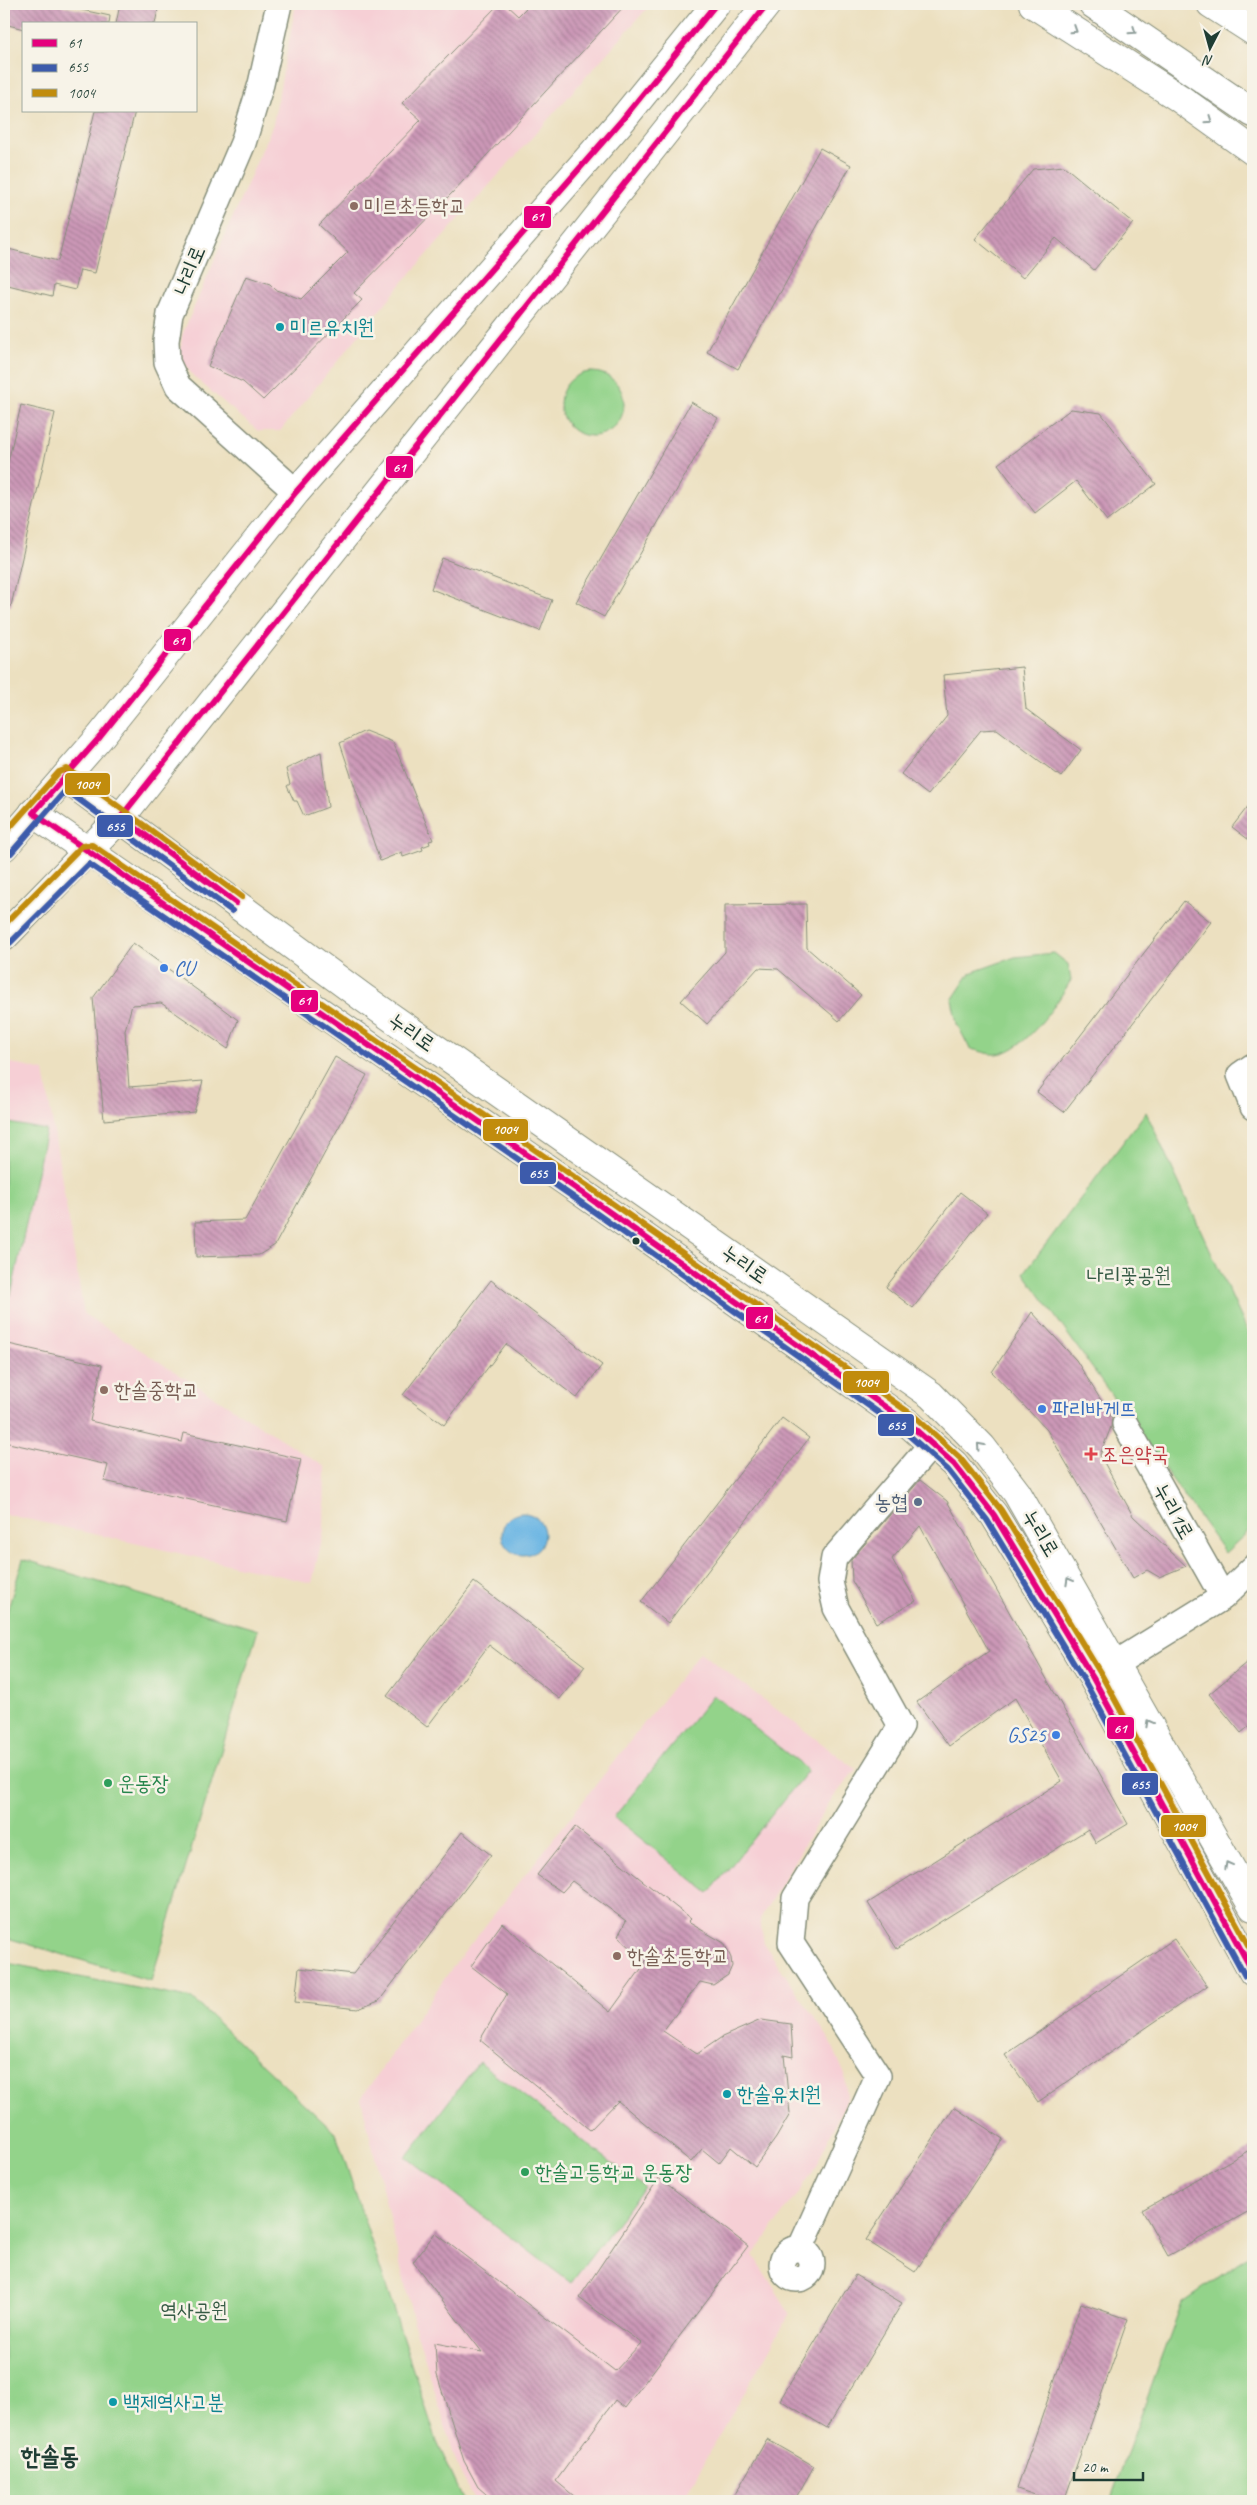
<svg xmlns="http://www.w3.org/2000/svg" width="1257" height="2505" viewBox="0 0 1257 2505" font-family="Caveat,'Poor Story',sans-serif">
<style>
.built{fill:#f6cfd5}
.green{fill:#93d38a;stroke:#59885f}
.water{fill:#6ab5e3;stroke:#44798c}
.building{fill:url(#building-back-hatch)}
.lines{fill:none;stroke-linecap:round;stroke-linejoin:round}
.street-casing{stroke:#868e7a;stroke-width:28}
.secondary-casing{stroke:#868e7a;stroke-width:30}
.primary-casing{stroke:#868e7a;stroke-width:30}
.highway-casing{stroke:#868e7a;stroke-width:30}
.street{stroke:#fff;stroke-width:25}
.secondary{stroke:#fff;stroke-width:28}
.primary{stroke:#fff;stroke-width:28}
.highway{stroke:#fff;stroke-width:28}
.bus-1-casing{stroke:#f7f3e8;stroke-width:10}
.bus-2-casing{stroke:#f7f3e8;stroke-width:10}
.bus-3-casing{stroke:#f7f3e8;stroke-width:10}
.bus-1{stroke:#e5007d;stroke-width:6}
.bus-2{stroke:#3d5bab;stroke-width:6}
.bus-3{stroke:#c18c0d;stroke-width:6}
.oneway{stroke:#8f9e9a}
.education-dot{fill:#8d6e63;stroke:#f7f3e8;stroke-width:2}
.culture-dot{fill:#0f9aa8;stroke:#f7f3e8;stroke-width:2}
.shop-dot{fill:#3f7fe0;stroke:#f7f3e8;stroke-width:2}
.bus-dot{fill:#1f3d34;stroke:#f7f3e8;stroke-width:2}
.health-dot{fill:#e0444e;stroke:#f7f3e8;stroke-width:2}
.service-dot{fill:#5c6f8a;stroke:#f7f3e8;stroke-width:2}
.leisure-dot{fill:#2e9e5b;stroke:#f7f3e8;stroke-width:2}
.labels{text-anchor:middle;stroke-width:5;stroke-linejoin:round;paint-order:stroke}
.education-label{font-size:21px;fill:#785e54;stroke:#f7f3e8;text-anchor:start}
.street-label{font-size:21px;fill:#1f3d34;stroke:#f7f3e8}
.culture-label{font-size:21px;fill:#0d838f;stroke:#f7f3e8;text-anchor:start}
.shop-label{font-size:21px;fill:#366cbe;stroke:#f7f3e8;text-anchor:start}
.park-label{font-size:21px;fill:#365b45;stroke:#f7f3e8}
.health-label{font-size:21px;fill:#be3a42;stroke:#f7f3e8;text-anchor:start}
.service-label{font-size:21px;fill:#4e5e75;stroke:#f7f3e8;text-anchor:end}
.leisure-label{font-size:21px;fill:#27864d;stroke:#f7f3e8;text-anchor:start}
.quarter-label{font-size:24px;font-weight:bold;fill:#1f3d34;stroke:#f7f3e8}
.line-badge{stroke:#f7f3e8;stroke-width:2}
.badge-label{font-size:14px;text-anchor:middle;font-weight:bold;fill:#fff}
</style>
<defs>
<pattern id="building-back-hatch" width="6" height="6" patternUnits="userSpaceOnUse" patternTransform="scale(1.25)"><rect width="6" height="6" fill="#cc98b7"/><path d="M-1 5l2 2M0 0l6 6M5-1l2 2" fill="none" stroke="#a57d96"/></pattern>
</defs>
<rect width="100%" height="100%" fill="#f7f3e8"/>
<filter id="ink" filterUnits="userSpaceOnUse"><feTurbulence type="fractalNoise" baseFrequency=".02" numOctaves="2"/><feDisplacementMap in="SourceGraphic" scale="10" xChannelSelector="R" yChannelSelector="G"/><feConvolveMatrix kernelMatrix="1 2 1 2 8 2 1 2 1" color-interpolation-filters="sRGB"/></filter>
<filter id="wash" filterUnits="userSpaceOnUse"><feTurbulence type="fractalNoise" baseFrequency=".0096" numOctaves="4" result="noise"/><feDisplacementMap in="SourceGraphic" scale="20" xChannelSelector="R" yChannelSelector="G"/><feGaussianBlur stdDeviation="1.12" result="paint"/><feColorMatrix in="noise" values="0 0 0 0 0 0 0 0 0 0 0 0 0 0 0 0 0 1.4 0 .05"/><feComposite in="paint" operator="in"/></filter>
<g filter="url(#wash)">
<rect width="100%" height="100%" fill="#ece0c0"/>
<!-- built -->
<g class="built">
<polygon points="296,4 651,4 403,282 280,431 258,431 194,377 180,358 182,335 273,124"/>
<polygon points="4,1061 44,1071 84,1314 325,1467 324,1530 312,1583 4,1514"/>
<polygon points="700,1652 856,1769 829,1803 760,1919 764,1944 830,2040 845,2075 847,2099 813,2172 753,2255 790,2313 682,2501 476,2501 459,2471 415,2327 361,2098 452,1968"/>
</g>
<!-- green -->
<g class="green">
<circle cx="592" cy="404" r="32"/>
<path d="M1054,953L1068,964L1071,980C1058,1002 1025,1052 997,1054C989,1055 978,1050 970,1049L957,1024L952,1000L970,973L1015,957Z"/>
<polygon points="1146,1112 1253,1343 1253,1527 1225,1553 1024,1273"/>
<polygon points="4,1122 46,1130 11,1295 4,1294"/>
<polygon points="23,1559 258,1630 151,1981 4,1937 4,1622"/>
<polygon points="713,1695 808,1770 709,1893 614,1817"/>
<polygon points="12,1964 193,1999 336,2134 437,2442 464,2501 4,2501 4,1966"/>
<polygon points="479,2062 644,2187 571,2283 406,2157"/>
<polygon points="1253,2253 1253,2501 1110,2501 1182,2302"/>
</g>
<!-- water -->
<circle class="water" cx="523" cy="1534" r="21"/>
<g id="blocks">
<!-- building -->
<g class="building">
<polygon points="4,4 54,4 110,16 109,24 24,24 24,29 4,24"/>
<polygon points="120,4 159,4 155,24 116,24"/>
<polygon points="499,4 505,4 518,16 530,4 626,4 452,193 354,293 362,300 263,400 243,382 208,366 246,276 270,284 276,290 301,299 348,252 319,225 421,120 402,103"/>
<polygon points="95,111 135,111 95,273 80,270 75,290 54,285 52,296 4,284 4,248 58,261"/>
<polygon points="820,148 851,165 738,369 707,352"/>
<polygon points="1064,166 1133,223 1094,270 1056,238 1023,278 975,239 1033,169"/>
<polygon points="691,402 718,418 604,617 576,602"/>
<polygon points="21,405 55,413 11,606 4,606 4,480"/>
<polygon points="1071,409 1101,413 1156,484 1107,521 1076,481 1035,513 998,464"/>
<polygon points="442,558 552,600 540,631 431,589"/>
<polygon points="1022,667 1026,709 1081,750 1061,777 997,729 981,730 928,795 901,774 947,716 943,675"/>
<polygon points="365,731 393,742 433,840 429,841 430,844 422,847 423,850 403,857 402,852 380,861 340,743"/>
<polygon points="321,752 328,807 304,816 297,801 294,801 287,786 290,784 286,769"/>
<polygon points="1253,800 1253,843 1232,827"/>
<polygon points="1184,901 1211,922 1064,1112 1037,1092"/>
<polygon points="806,904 807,948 861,995 839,1021 778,969 758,968 707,1024 681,1001 725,952 725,905"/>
<polygon points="133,943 238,1020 228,1049 161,1003 132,1005 125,1030 129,1087 203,1081 194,1112 104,1120 93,998"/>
<polygon points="335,1057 367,1075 275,1245 259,1255 196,1257 195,1222 245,1220"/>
<polygon points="960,1192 987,1213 913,1308 886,1287"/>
<polygon points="491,1280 602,1365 577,1398 506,1344 444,1425 403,1395"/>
<polygon points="1032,1312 1076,1360 1112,1418 1111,1427 1100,1455 1133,1516 1186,1566 1159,1577 1147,1570 1133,1578 1047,1430 992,1372"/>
<polygon points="4,1343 102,1365 90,1421 182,1442 184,1433 301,1459 287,1521 104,1481 108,1465 4,1442"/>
<polygon points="782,1418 809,1438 668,1623 641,1602"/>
<polygon points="920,1480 947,1501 1128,1824 1096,1843 1088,1829 897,1949 868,1903 1062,1781 1015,1698 949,1746 917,1702 989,1651 920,1526 892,1559 916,1601 876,1623 852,1581 851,1560"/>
<polygon points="474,1582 585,1666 560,1699 489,1645 427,1727 387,1696"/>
<polygon points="1253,1657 1253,1723 1241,1733 1209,1694"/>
<polygon points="575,1827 691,1919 688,1922 724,1943 731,1958 732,1966 728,1975 713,1985 700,1982 663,2031 697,2054 722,2037 761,2020 791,2024 793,2057 784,2055 790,2114 776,2138 755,2167 731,2147 719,2163 702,2149 691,2162 618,2101 590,2130 480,2040 507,1994 471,1966 502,1923 610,2012 646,1962 618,1936 626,1921 572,1881 562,1892 537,1875"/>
<polygon points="462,1832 491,1855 379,2001 358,2009 295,2002 299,1968 353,1974"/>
<polygon points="1174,1939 1207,1986 1038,2102 1005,2055"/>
<polygon points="954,2107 1003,2139 915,2272 866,2240"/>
<polygon points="1253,2148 1253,2209 1168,2256 1142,2210"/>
<polygon points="659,2178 748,2246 625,2408 615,2400 556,2481 580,2501 494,2501 478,2487 464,2461 437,2375 435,2343 482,2352 413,2262 435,2233 615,2371 641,2343 579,2298"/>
<polygon points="855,2275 902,2303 827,2428 780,2400"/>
<polygon points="1081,2303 1128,2319 1064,2501 1053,2501 1017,2489"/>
<polygon points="767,2439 814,2466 794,2501 731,2501"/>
</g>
</g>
</g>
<g filter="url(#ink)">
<use href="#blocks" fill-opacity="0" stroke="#868e7a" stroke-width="1"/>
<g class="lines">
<defs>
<g id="street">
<polyline points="279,4 261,84 243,143 170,314 166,341 167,362 178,386 296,492"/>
<polyline points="1253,1066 1240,1075 1253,1107"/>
<polyline points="1125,1424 1223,1597"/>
<polyline points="1097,1675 1223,1597 1253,1568"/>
<polyline points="800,2249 878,2076 791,1943 795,1898 901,1726 836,1608 830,1582 834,1558 932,1444"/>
<circle cx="797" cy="2264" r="15"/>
</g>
<g id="secondary">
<polyline points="65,778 365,999 931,1395 982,1447 1017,1493 1253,1907"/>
<polyline points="33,813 581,1192 908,1423 954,1464 994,1515 1093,1678 1253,1972"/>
</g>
<g id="primary">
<polyline points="4,847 100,737 296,492 622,120 716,4"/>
<polyline points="4,937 121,817 767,4"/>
</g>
<g id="highway">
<polyline points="1033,4 1179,98 1253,151"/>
<polyline points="1093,4 1253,113"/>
<polyline points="1211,4 1253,31"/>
</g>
</defs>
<!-- street casing -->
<use href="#street" class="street-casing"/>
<!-- secondary casing -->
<use href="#secondary" class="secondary-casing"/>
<!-- primary casing -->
<use href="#primary" class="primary-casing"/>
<!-- highway casing -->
<use href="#highway" class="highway-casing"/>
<!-- street -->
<use href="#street" class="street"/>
<!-- secondary -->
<use href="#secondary" class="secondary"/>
<!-- primary -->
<use href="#primary" class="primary"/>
<!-- highway -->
<use href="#highway" class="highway"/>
<defs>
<g id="bus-1">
<polyline points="716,4 622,120 296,492 100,737 33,813 581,1192 908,1423 954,1464 994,1515 1093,1678 1253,1972"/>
<polyline points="236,903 121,817 767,4"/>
</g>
<g id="bus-2">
<polyline points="11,853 66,790 232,911"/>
<polyline points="10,943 89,864 576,1199 903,1430 948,1470 987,1520 1085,1682 1245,1976"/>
</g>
<g id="bus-3">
<polyline points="4,834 59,772 67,769 242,897"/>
<polyline points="4,925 82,846 92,845 586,1185 914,1416 960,1458 1001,1510 1101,1674 1253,1954"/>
</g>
</defs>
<!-- bus-1 casing -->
<use href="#bus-1" class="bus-1-casing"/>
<!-- bus-2 casing -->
<use href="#bus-2" class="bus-2-casing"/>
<!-- bus-3 casing -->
<use href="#bus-3" class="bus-3-casing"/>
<!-- bus-1 -->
<use href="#bus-1" class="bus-1"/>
<!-- bus-2 -->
<use href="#bus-2" class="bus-2"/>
<!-- bus-3 -->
<use href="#bus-3" class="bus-3"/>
</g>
<!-- one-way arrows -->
<defs><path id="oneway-chevron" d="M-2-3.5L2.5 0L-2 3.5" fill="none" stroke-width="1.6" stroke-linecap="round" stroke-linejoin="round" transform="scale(1.25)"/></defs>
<g class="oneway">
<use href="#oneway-chevron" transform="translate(1074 30) rotate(33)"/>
<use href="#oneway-chevron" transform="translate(1133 31) rotate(34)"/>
<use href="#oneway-chevron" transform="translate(1209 120) rotate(35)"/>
<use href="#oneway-chevron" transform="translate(980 1446) rotate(-132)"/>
<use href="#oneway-chevron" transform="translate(1069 1581) rotate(-119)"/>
<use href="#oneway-chevron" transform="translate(1149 1723) rotate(-119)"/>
<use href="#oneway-chevron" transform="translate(1228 1865) rotate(-119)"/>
</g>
</g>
<!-- markers -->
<g class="education-dot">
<circle cx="354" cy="206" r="5"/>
<circle cx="104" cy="1390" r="5"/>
<circle cx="617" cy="1956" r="5"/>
</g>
<g class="culture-dot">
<circle cx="280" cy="327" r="5"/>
<circle cx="727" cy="2094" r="5"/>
<circle cx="113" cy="2402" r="5"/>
</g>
<g class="shop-dot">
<circle cx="164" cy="968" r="5"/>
<circle cx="1042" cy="1409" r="5"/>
<circle cx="1056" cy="1735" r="5"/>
</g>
<circle class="bus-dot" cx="636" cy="1241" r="4.5"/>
<path class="health-dot" d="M1088.5 1446.5h5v5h5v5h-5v5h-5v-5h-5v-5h5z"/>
<circle class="service-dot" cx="918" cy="1502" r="5"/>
<g class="leisure-dot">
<circle cx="108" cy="1783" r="5"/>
<circle cx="525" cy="2172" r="5"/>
</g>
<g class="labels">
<!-- education labels -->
<g class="education-label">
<text x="364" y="213">미르초등학교</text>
<text x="114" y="1397">한솔중학교</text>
<text x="627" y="1963">한솔초등학교</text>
</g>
<!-- street labels -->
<g class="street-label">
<text transform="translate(189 270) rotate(-67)" y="7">나리로</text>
<text transform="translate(412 1032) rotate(35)" y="7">누리로</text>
<text transform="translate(745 1264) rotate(35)" y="7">누리로</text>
<text transform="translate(1174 1511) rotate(61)" y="7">누리1로</text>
<text transform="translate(1041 1533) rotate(59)" y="7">누리로</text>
</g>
<!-- culture labels -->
<g class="culture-label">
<text x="290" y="334">미르유치원</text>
<text x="737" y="2101">한솔유치원</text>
<text x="123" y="2409">백제역사고분</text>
</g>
<!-- shop labels -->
<g class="shop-label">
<text x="174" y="975">CU</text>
<text x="1052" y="1416">파리바게뜨</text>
<text x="1046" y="1742" text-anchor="end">GS25</text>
</g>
<!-- park labels -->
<g class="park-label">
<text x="1129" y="1282">나리꽃공원</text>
<text x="194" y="2317">역사공원</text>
</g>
<!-- health labels -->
<g class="health-label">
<text x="1101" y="1461">조은약국</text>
</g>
<!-- service labels -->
<g class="service-label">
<text x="908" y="1509">농협</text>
</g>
<!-- leisure labels -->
<g class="leisure-label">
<text x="118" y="1790">운동장</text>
<text x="535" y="2179">한솔고등학교 운동장</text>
</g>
<!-- quarter labels -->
<g class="quarter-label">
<text x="50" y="2464">한솔동</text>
</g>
</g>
<g class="line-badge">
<rect x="523" y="205" width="29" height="24" rx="5" fill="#e5007d"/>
<rect x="385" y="455" width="29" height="24" rx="5" fill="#e5007d"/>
<rect x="163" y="628" width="29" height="24" rx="5" fill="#e5007d"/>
<rect x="64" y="772" width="47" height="24" rx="5" fill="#c18c0d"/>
<rect x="96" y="814" width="38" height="24" rx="5" fill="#3d5bab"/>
<rect x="290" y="989" width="29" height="24" rx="5" fill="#e5007d"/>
<rect x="482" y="1118" width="47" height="24" rx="5" fill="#c18c0d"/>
<rect x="519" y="1161" width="38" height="24" rx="5" fill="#3d5bab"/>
<rect x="745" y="1306" width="29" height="24" rx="5" fill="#e5007d"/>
<rect x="842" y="1370" width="48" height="24" rx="5" fill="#c18c0d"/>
<rect x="877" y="1413" width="38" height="24" rx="5" fill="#3d5bab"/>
<rect x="1106" y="1716" width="29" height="24" rx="5" fill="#e5007d"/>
<rect x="1121" y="1772" width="38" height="24" rx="5" fill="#3d5bab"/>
<rect x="1160" y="1814" width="47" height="24" rx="5" fill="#c18c0d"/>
</g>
<g class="badge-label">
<text x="537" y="221">61</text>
<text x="399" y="472">61</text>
<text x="178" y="645">61</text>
<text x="87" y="789">1004</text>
<text x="115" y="831">655</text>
<text x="304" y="1005">61</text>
<text x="505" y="1134">1004</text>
<text x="538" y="1178">655</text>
<text x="760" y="1323">61</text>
<text x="866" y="1387">1004</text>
<text x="896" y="1430">655</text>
<text x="1120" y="1733">61</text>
<text x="1140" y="1789">655</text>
<text x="1184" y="1831">1004</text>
</g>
<!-- margin -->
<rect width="1257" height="2505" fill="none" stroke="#f7f3e8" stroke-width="20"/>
<!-- legend -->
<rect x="22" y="22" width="175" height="90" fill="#f7f3e8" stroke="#a1aaa0"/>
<rect x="32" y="39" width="25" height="8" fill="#e5007d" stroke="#a1aaa0"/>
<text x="68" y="48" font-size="15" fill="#1f3d34">61</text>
<rect x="32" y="64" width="25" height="8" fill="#3d5bab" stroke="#a1aaa0"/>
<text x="68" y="72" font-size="15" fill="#1f3d34">655</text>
<rect x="32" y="89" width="25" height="8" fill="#c18c0d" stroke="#a1aaa0"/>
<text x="68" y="98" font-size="15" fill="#1f3d34">1004</text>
<!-- north arrow -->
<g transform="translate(1210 48) rotate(186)" stroke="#f7f3e8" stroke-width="4" paint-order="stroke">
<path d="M0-4L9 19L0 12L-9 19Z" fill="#1f3d34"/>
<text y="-8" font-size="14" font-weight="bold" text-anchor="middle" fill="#1f3d34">N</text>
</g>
<!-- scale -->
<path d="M1074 2472v8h69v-8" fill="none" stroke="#1f3d34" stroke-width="2.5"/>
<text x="1082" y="2472" font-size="15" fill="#1f3d34" stroke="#f7f3e8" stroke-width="4" paint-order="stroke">20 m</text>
</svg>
